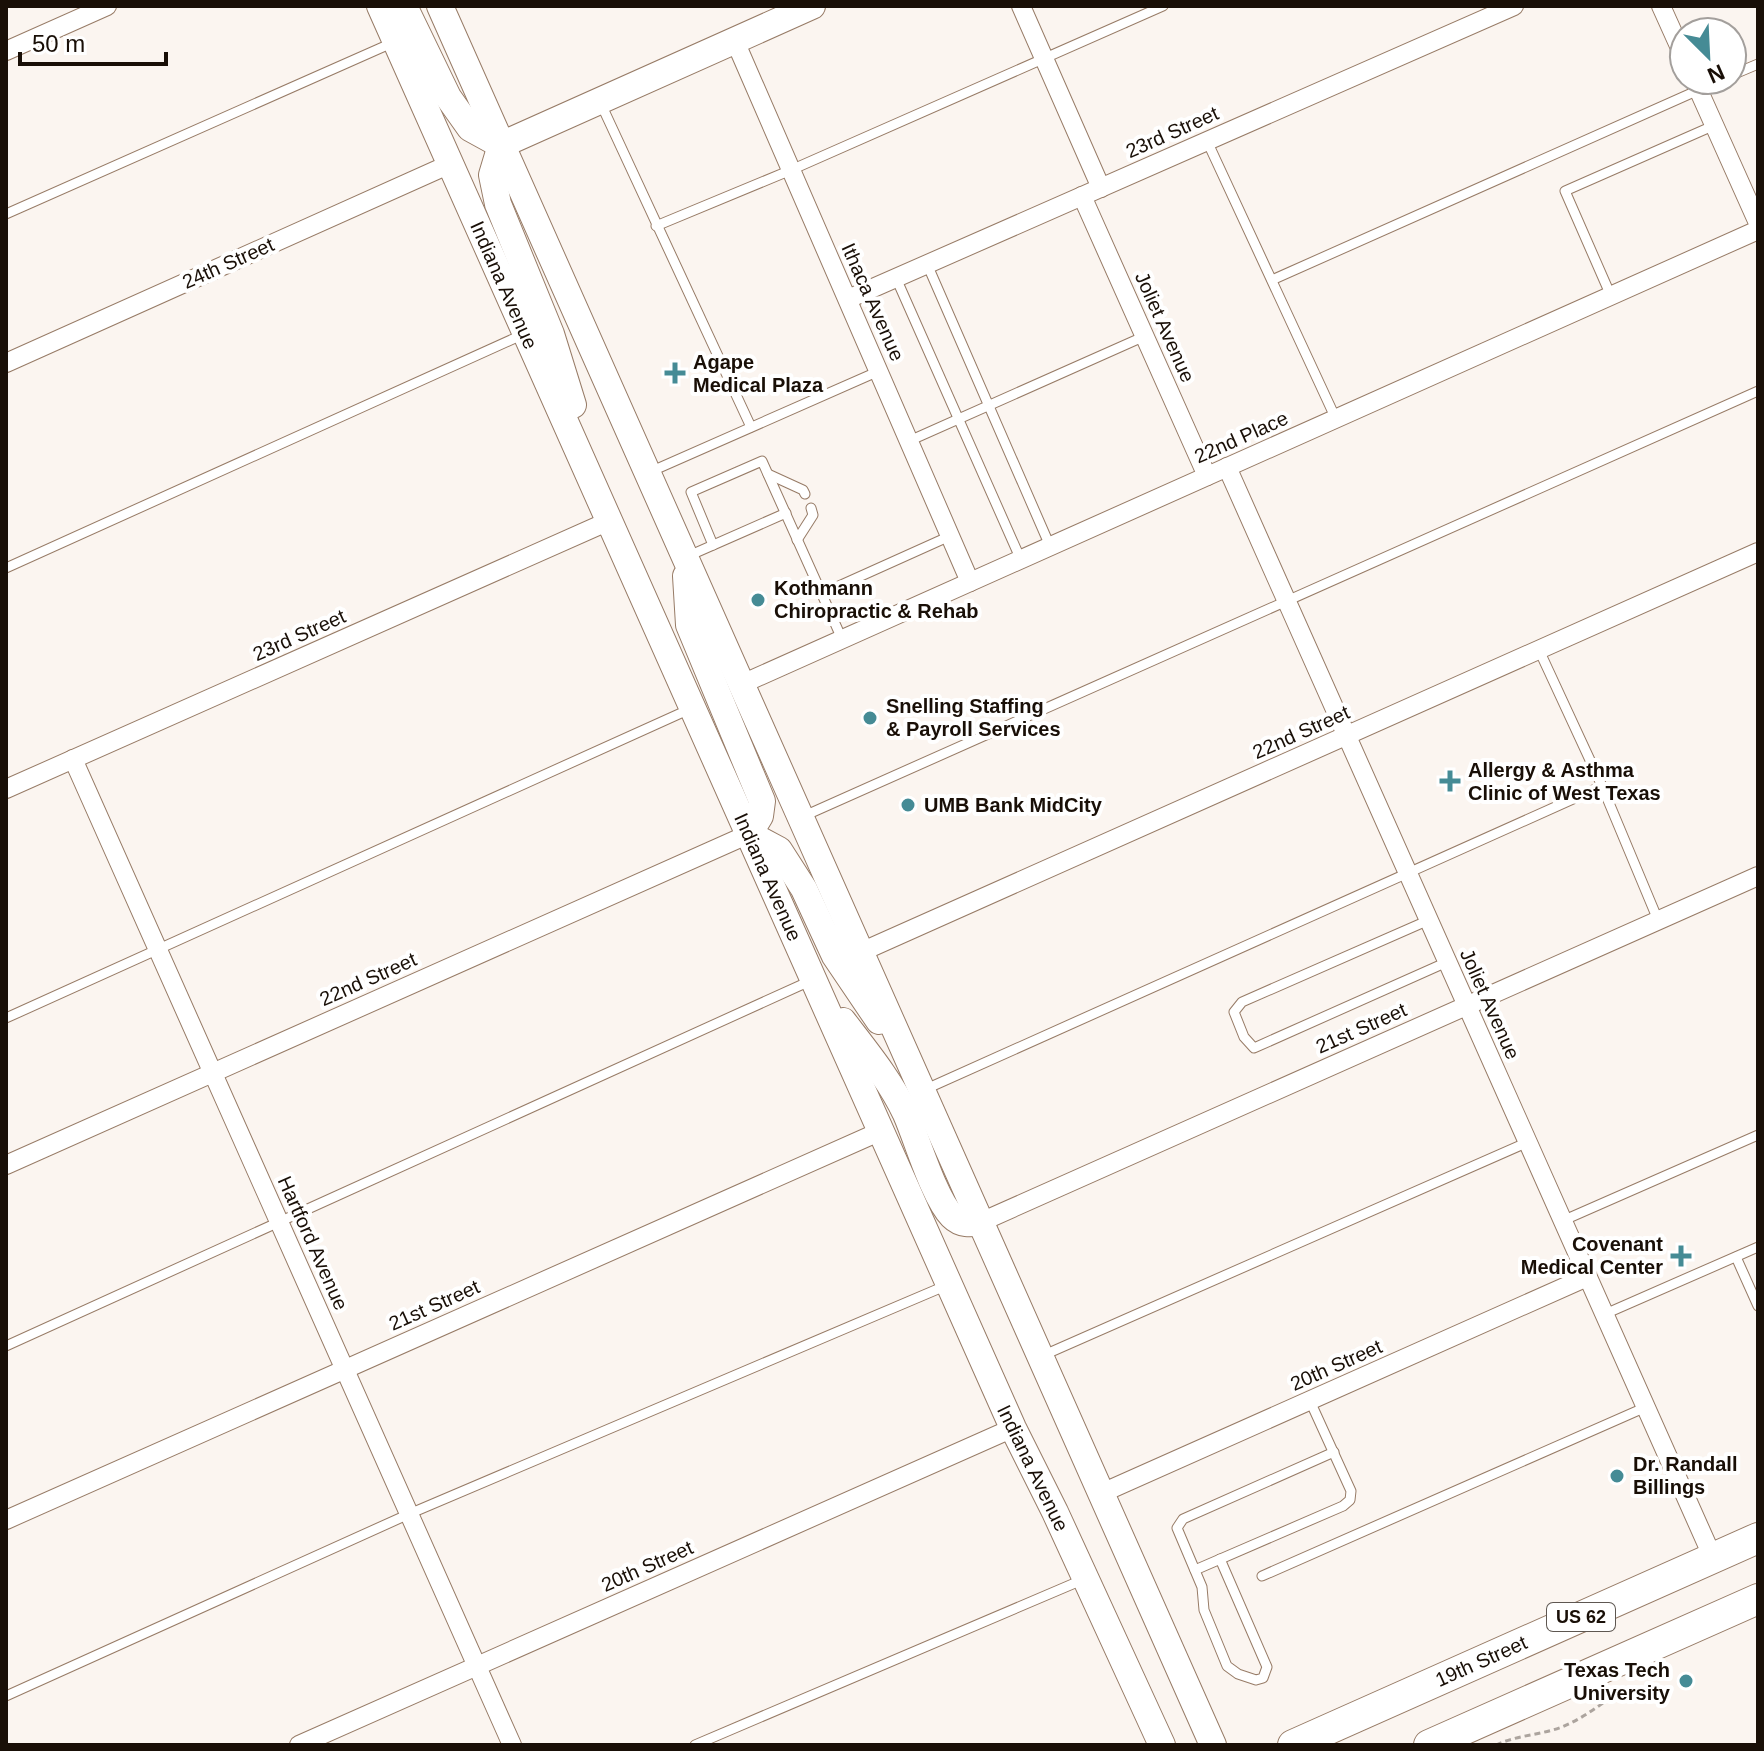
<svg xmlns="http://www.w3.org/2000/svg" width="1764" height="1751" viewBox="0 0 1764 1751" font-family="Helvetica,sans-serif">
<style>
.lines{fill:none;stroke-linecap:round;stroke-linejoin:round}
.lane-casing{stroke:#977b66;stroke-width:11}
.street-casing{stroke:#977b66;stroke-width:20}
.secondary-casing{stroke:#977b66;stroke-width:28}
.primary-casing{stroke:#977b66;stroke-width:32}
.path{stroke:#aca49e;stroke-width:3;stroke-dasharray:6 4;stroke-linecap:butt}
.lane{stroke:#fff;stroke-width:9}
.street{stroke:#fff;stroke-width:18}
.secondary{stroke:#fff;stroke-width:26}
.primary{stroke:#fff;stroke-width:30}
.poi-dot{fill:#458b95;stroke:#fff;stroke-width:3}
.labels{text-anchor:middle;stroke-width:8;stroke-linejoin:round;paint-order:stroke}
.shield{fill:#fff;stroke:#5e5751;stroke-width:2}
.shield-label{font-size:18px;font-weight:bold;fill:#190f07}
.street-label{font-size:20px;fill:#190f07;stroke:#fff}
.poi-label{font-size:20px;font-weight:bold;fill:#190f07;stroke:#fff;text-anchor:start}
</style>
<rect width="100%" height="100%" fill="#fbf5f0"/>
<g class="lines">
<defs>
<g id="lane">
<polyline points="1732,75 1758,64"/>
<polyline points="601,104 751,427"/>
<polyline points="1207,141 1336,419"/>
<polyline points="6,214 392,43"/>
<polyline points="656,226 791,170 1163,6"/>
<polyline points="927,264 1050,546"/>
<polyline points="896,278 1021,560"/>
<polyline points="1272,280 1721,80"/>
<polyline points="1611,296 1565,191 1715,125"/>
<polyline points="909,441 1145,336"/>
<polyline points="652,471 879,371"/>
<polyline points="768,474 803,490 805,494"/>
<polyline points="797,540 813,515 811,508"/>
<polyline points="713,545 691,492 762,461 842,639"/>
<polyline points="686,557 786,513"/>
<polyline points="6,568 524,334"/>
<polyline points="821,594 950,536"/>
<polyline points="1539,650 1602,786 1658,920"/>
<polyline points="804,816 1758,391"/>
<polyline points="1429,920 1242,1002 1234,1012 1244,1037 1254,1048 1447,962"/>
<polyline points="6,1018 690,709"/>
<polyline points="926,1089 1602,786"/>
<polyline points="1562,1221 1758,1135"/>
<polyline points="1736,1257 1758,1306"/>
<polyline points="1605,1314 1758,1247"/>
<polyline points="6,1346 810,981"/>
<polyline points="1044,1355 1528,1142"/>
<polyline points="1220,1559 1267,1667 1263,1678 1256,1680 1238,1674 1227,1666 1204,1610 1202,1587 1177,1528 1183,1519 1334,1452"/>
<polyline points="1195,1570 1343,1506 1350,1500 1351,1491 1310,1401"/>
<polyline points="1262,1576 1646,1407"/>
<polyline points="6,1696 409,1514 945,1286"/>
<polyline points="695,1745 1082,1580"/>
</g>
<g id="street">
<polyline points="1021,6 1101,188"/>
<polyline points="1661,6 1684,57"/>
<polyline points="735,41 970,582"/>
<polyline points="6,51 107,6"/>
<polyline points="1694,80 1758,223"/>
<polyline points="1082,196 1207,476"/>
<polyline points="848,299 1514,6"/>
<polyline points="6,363 450,164"/>
<polyline points="1227,467 1713,1558"/>
<polyline points="742,684 1758,230"/>
<polyline points="73,759 512,1745"/>
<polyline points="6,789 609,521"/>
<polyline points="861,952 1758,552"/>
<polyline points="6,1165 749,834"/>
<polyline points="981,1222 1758,876"/>
<polyline points="1102,1493 1587,1277"/>
<polyline points="6,1520 881,1131"/>
<polyline points="299,1745 1013,1428"/>
</g>
<g id="secondary">
<polyline points="380,6 1013,1428 1055,1512 1162,1745"/>
<polyline points="404,6 448,97 470,128 501,145"/>
<polyline points="440,6 1213,1745"/>
<polyline points="501,145 492,175 498,204 551,334 573,405"/>
<polyline points="501,145 812,6"/>
<polyline points="686,576 689,625 762,801 760,816 749,834"/>
<polyline points="749,834 779,850 804,889 835,956 879,1021"/>
<path d="M843,1021C865,1050 890,1080 906,1114C917,1139 934,1198 952,1216C961,1225 971,1224 981,1222"/>
</g>
<g id="primary">
<polyline points="1293,1745 1758,1538"/>
<polyline points="1429,1745 1758,1599"/>
</g>
</defs>
<!-- lane casing -->
<use href="#lane" class="lane-casing"/>
<!-- street casing -->
<use href="#street" class="street-casing"/>
<!-- secondary casing -->
<use href="#secondary" class="secondary-casing"/>
<!-- primary casing -->
<use href="#primary" class="primary-casing"/>
<!-- path -->
<path class="path" d="M1496,1745C1517,1735 1541,1735 1562,1727C1586,1717 1605,1701 1626,1687"/>
<!-- lane -->
<use href="#lane" class="lane"/>
<!-- street -->
<use href="#street" class="street"/>
<!-- secondary -->
<use href="#secondary" class="secondary"/>
<!-- primary -->
<use href="#primary" class="primary"/>
</g>
<!-- markers -->
<g class="poi-dot">
<path d="M671 361h8v8h8v8h-8v8h-8v-8h-8v-8h8z"/>
<circle cx="758" cy="600" r="8"/>
<circle cx="870" cy="718" r="8"/>
<path d="M1446 769h8v8h8v8h-8v8h-8v-8h-8v-8h8z"/>
<circle cx="908" cy="805" r="8"/>
<path d="M1677 1244h8v8h8v8h-8v8h-8v-8h-8v-8h8z"/>
<circle cx="1617" cy="1476" r="8"/>
<circle cx="1686" cy="1681" r="8"/>
</g>
<g class="labels">
<!-- shield labels -->
<rect class="shield" x="1547" y="1603" width="68" height="28" rx="6"/>
<g class="shield-label">
<text x="1581" y="1623">US 62</text>
</g>
<!-- street labels -->
<g class="street-label">
<text transform="translate(1172 132) rotate(-24)" y="7">23rd Street</text>
<text transform="translate(228 263) rotate(-24)" y="7">24th Street</text>
<text transform="translate(504 285) rotate(66)" y="7">Indiana Avenue</text>
<text transform="translate(873 302) rotate(66)" y="7">Ithaca Avenue</text>
<text transform="translate(1165 327) rotate(66)" y="7">Joliet Avenue</text>
<text transform="translate(1241 437) rotate(-24)" y="7">22nd Place</text>
<text transform="translate(299 635) rotate(-24)" y="7">23rd Street</text>
<text transform="translate(1301 732) rotate(-24)" y="7">22nd Street</text>
<text transform="translate(768 877) rotate(66)" y="7">Indiana Avenue</text>
<text transform="translate(368 979) rotate(-24)" y="7">22nd Street</text>
<text transform="translate(1490 1004) rotate(66)" y="7">Joliet Avenue</text>
<text transform="translate(1361 1028) rotate(-24)" y="7">21st Street</text>
<text transform="translate(313 1243) rotate(66)" y="7">Hartford Avenue</text>
<text transform="translate(434 1305) rotate(-24)" y="7">21st Street</text>
<text transform="translate(1336 1365) rotate(-24)" y="7">20th Street</text>
<text transform="translate(1033 1468) rotate(64)" y="7">Indiana Avenue</text>
<text transform="translate(647 1566) rotate(-24)" y="7">20th Street</text>
<text transform="translate(1481 1661) rotate(-24)" y="7">19th Street</text>
</g>
<!-- poi labels -->
<g class="poi-label">
<text x="693" y="369">Agape<tspan x="693" dy="23">Medical Plaza</tspan></text>
<text x="774" y="595">Kothmann<tspan x="774" dy="23">Chiropractic &amp; Rehab</tspan></text>
<text x="886" y="713">Snelling Staffing<tspan x="886" dy="23">&amp; Payroll Services</tspan></text>
<text x="1468" y="777">Allergy &amp; Asthma<tspan x="1468" dy="23">Clinic of West Texas</tspan></text>
<text x="924" y="812">UMB Bank MidCity</text>
<text x="1663" y="1251" text-anchor="end">Covenant<tspan x="1663" dy="23">Medical Center</tspan></text>
<text x="1633" y="1471">Dr. Randall<tspan x="1633" dy="23">Billings</tspan></text>
<text x="1670" y="1677" text-anchor="end">Texas Tech<tspan x="1670" dy="23">University</tspan></text>
</g>
</g>
<!-- border -->
<rect width="1764" height="1751" fill="none" stroke="#190f07" stroke-width="16"/>
<!-- north arrow -->
<g transform="translate(1708 56) rotate(156)"><circle r="38" fill="#ffffff" stroke="#a39f9c" stroke-width="2"/>
<path d="M0-6L14 30L0 20L-14 30Z" fill="#458b95"/>
<text y="-12" font-size="22" font-weight="bold" text-anchor="middle" fill="#190f07">N</text>
</g>
<!-- scale -->
<path d="M20 52v12h146v-12" fill="none" stroke="#190f07" stroke-width="4"/>
<text x="32" y="52" font-size="24" fill="#190f07" stroke="#ffffff" stroke-width="6" paint-order="stroke">50 m</text>
</svg>
